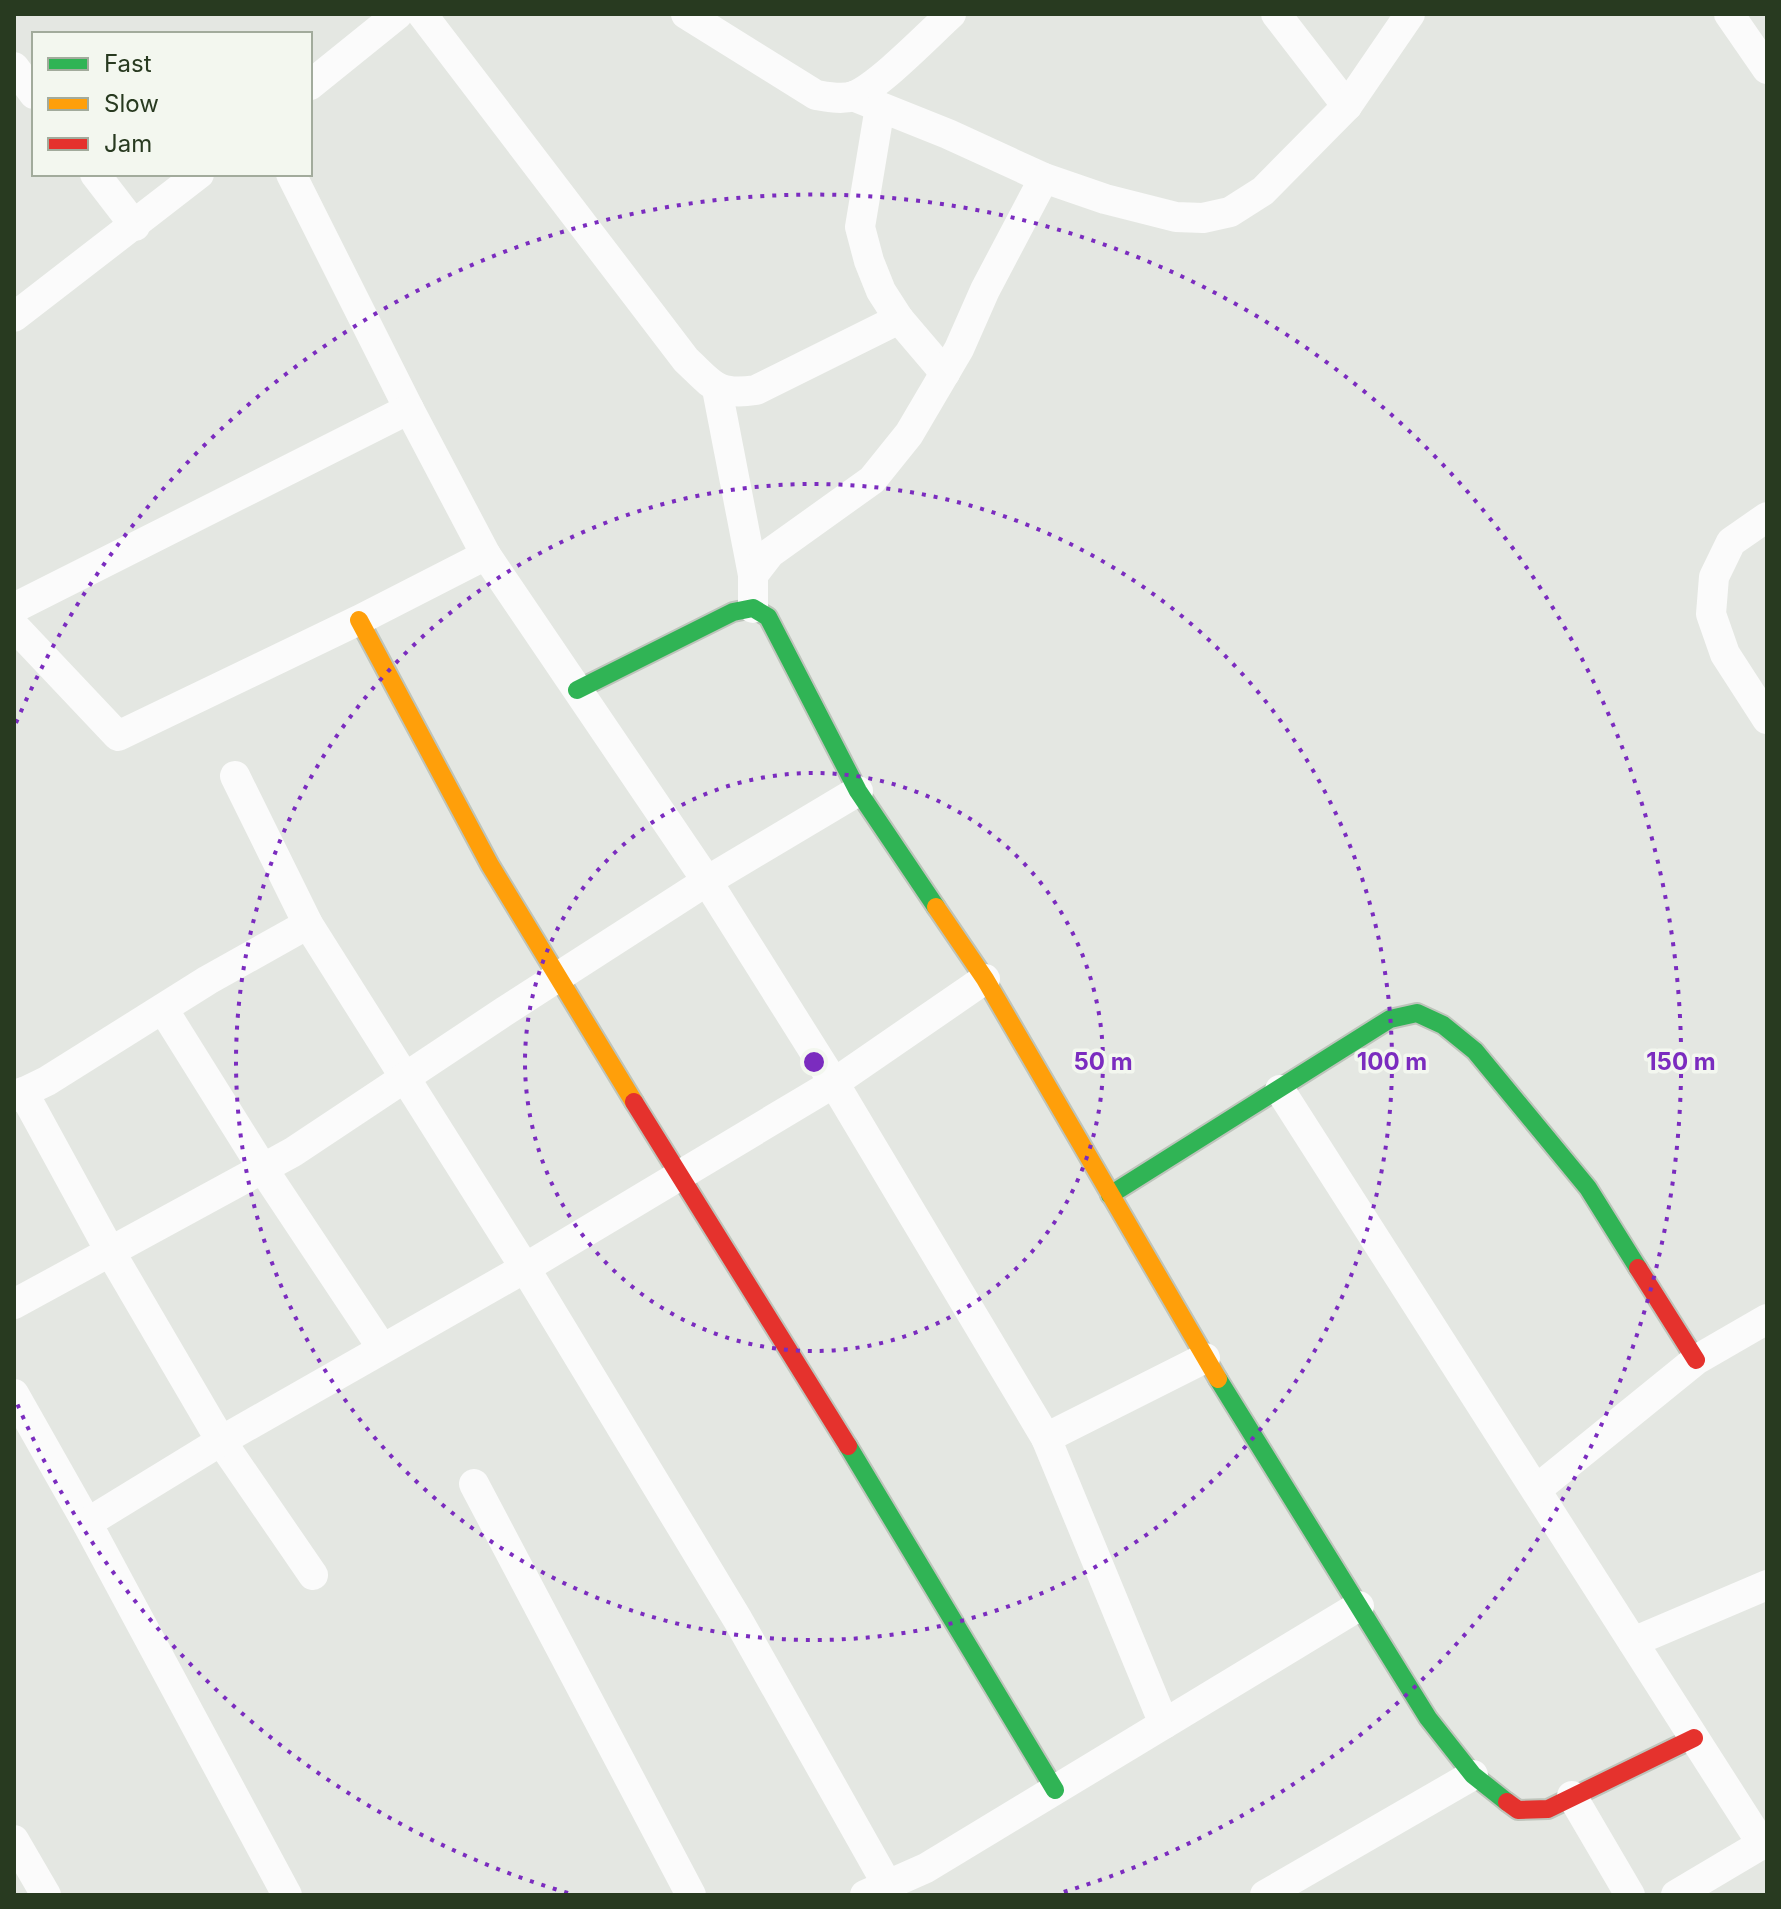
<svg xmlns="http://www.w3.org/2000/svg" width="1781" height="1909" viewBox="0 0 1781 1909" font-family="Inter,sans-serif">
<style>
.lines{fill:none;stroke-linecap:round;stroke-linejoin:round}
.fast-casing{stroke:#bec4bb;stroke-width:22}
.slow-casing{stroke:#bec4bb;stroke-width:22}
.jam-casing{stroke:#bec4bb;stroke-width:22}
.street{stroke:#fbfbfb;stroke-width:30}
.fast{stroke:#30b455;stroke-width:18}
.slow{stroke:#ff9f0a;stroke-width:18}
.jam{stroke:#e5322d;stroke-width:18}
.ring{fill:none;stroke:#7b2cbf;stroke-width:4;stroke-dasharray:4 8}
.centre{fill:#7b2cbf;stroke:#f3f7ef;stroke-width:4}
.ring-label{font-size:24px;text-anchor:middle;font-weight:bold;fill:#7b2cbf;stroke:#f3f7ef;stroke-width:7;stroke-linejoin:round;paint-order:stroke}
</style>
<rect width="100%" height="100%" fill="#e4e7e2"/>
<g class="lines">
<defs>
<g id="fast">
<polyline points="577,690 733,612 753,608 768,617 858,791 936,907"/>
<polyline points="1110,1195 1390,1019 1417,1013 1443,1025 1475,1051 1588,1188 1638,1268"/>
<polyline points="1218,1379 1428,1718 1473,1775 1507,1802"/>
<polyline points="848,1446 1055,1790"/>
</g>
<g id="slow">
<polyline points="359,620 490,865 634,1102"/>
<polyline points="936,907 985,979 1218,1379"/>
</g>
<g id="jam">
<polyline points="634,1102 848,1446"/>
<polyline points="1638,1268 1696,1360"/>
<polyline points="1507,1802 1518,1810 1548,1809 1694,1738"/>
</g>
</defs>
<!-- fast casing -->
<use href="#fast" class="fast-casing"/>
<!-- slow casing -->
<use href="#slow" class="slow-casing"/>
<!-- jam casing -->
<use href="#jam" class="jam-casing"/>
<!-- street -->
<g class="street">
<path d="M422,14L686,360C713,385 716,396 756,390L899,319"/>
<path d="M686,14L816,95C828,97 842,100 854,96C880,85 928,35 951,14"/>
<polyline points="1276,14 1347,106"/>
<polyline points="1729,14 1767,69"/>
<polyline points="14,67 34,94"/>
<polyline points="310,85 398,14"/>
<polyline points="853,96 948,134 1044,178 1105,199 1176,217 1203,218 1230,212 1263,191 1347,106 1410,14"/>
<polyline points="880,107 860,227 869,261 881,291 899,319 945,373"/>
<polyline points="95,174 135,226"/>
<polyline points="291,174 409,409 486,555"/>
<polyline points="14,317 199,174"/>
<polyline points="717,389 753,575"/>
<polyline points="1767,517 1731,542 1714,577 1711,614 1725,654 1767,719"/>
<polyline points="14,608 409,409"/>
<polyline points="753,608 753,575 770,553 872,480 909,434 959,349 985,290 1044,178"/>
<polyline points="14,626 118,736 359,620 486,555 707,881 834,1083 1046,1438 1205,1358"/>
<polyline points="235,776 308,924 525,1268 738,1620 888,1886"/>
<polyline points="163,1009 263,1169 382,1348"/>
<polyline points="1280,1090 1762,1844"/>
<polyline points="23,1092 111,1253 221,1441 313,1575"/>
<polyline points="14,1097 47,1081 208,980 308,924"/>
<polyline points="14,1304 293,1152 505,1011 707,881 858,791"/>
<polyline points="14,1394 87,1523 287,1895"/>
<polyline points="1046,1438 1164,1724"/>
<polyline points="474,1484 691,1895"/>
<polyline points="1537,1489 1696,1360 1767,1319"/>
<polyline points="87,1523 221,1441 525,1268 834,1083 985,979"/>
<polyline points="1633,1642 1767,1585"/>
<polyline points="1572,1796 1630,1895"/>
<polyline points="14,1840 46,1895"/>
<polyline points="865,1895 926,1868 1359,1606"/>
<polyline points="1265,1895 1473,1775"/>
<polyline points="1676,1895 1767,1841"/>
</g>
<!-- fast -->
<use href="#fast" class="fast"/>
<!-- slow -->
<use href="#slow" class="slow"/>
<!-- jam -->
<use href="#jam" class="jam"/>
</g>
<!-- distance rings -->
<g class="ring">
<circle cx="814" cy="1062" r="289"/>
<circle cx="814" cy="1062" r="578"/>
<path d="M568 1893A867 867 0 0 1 16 1401M16 723A867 867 0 1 1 1060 1893"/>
</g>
<circle cx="814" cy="1062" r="12" class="centre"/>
<g class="ring-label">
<text x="1103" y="1070">50 m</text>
<text x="1392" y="1070">100 m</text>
<text x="1681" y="1070">150 m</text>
</g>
<!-- border -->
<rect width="1781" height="1909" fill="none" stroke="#283a20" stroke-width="32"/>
<!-- legend -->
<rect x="32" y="32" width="280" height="144" fill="#f3f7ef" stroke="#a2ab9c" stroke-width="2"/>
<rect x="48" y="58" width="40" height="12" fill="#30b455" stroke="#a2ab9c" stroke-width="2"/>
<text x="104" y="72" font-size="24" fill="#283a20">Fast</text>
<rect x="48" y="98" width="40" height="12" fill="#ff9f0a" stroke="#a2ab9c" stroke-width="2"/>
<text x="104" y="112" font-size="24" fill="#283a20">Slow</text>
<rect x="48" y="138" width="40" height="12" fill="#e5322d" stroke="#a2ab9c" stroke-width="2"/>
<text x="104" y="152" font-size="24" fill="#283a20">Jam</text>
</svg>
